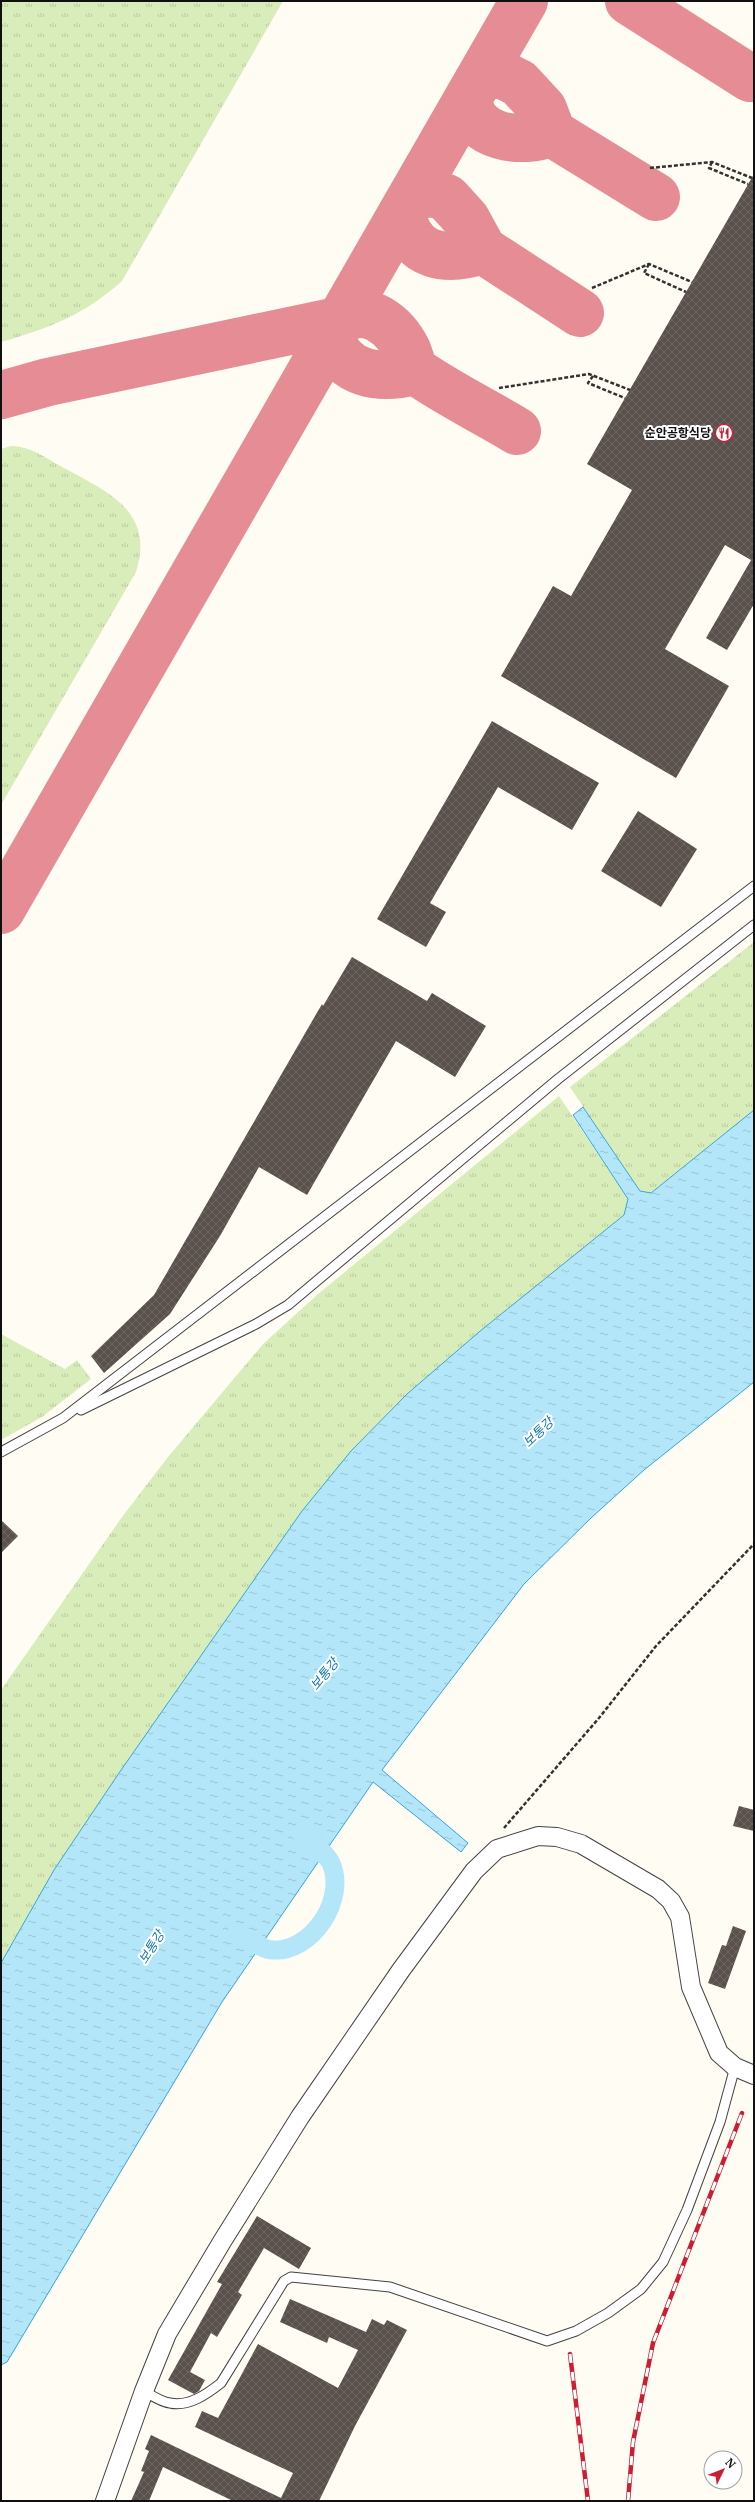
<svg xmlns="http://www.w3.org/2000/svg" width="755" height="2502" viewBox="0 0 755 2502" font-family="Merriweather,'Noto Sans KR',serif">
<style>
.grass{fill:url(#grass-tufts)}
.water{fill:url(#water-ripples);stroke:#36a4d7}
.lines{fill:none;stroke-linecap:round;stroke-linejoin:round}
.canal{stroke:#b4e6fa;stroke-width:19}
.taxiway{stroke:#e68c94;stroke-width:48}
.building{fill:url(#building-cross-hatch)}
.lane-casing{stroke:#434343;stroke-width:11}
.street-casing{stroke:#434343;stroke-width:20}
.path{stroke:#323232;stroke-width:2.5;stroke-dasharray:4 2;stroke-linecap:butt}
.lane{stroke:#fff;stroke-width:9}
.street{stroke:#fff;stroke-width:18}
.rail-casing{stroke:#cc1d33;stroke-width:4.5}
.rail{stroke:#fff;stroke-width:3;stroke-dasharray:9;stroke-linecap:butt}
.labels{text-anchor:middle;stroke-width:4;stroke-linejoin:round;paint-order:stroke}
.poi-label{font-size:12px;font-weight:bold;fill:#101010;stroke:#fff;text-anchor:end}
.water-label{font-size:13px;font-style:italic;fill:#0f75ad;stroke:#fff}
</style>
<defs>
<pattern id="grass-tufts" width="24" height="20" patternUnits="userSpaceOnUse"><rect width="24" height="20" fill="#d9edba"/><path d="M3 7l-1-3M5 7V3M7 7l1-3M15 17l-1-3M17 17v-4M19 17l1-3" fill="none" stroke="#b9ca9f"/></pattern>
<pattern id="water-ripples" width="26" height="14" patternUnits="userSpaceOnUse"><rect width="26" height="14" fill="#b4e6fa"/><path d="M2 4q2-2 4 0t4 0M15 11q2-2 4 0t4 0" fill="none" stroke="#9ac4d5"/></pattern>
<pattern id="building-cross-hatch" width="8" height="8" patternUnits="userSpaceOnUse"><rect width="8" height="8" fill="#5a504c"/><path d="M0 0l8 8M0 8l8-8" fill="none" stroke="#6d6561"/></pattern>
</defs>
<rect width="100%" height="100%" fill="#fffcf4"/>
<!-- grass -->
<g class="grass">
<path d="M1,1H283L122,281C84,315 50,328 1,342Z"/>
<path d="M11,446C31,446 47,459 64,468C108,492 155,511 136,572L1,805V449Z"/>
<polygon points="754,942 754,1110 651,1193 640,1191 570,1087"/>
<polygon points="559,1096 628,1199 624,1215 479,1332 407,1394 351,1451 302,1511 119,1773 54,1870 1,1963 1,1690 122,1517 168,1457 263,1344 318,1294"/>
<polygon points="1,1334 65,1369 77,1360 91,1379 42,1417 1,1440"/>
</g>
<!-- water -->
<polygon class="water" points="583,1107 640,1191 651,1193 754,1110 754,1382 644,1470 591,1518 524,1584 382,1770 468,1843 461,1852 373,1782 222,2002 7,2362 1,2365 1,1963 54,1870 119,1773 302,1511 351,1451 407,1394 479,1332 624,1215 628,1199 573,1115"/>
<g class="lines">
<!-- canal -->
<path class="canal" d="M237,1933C247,1938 261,1949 272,1950C312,1953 347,1899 331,1863C325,1852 312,1843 302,1835"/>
<!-- taxiway -->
<g class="taxiway">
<polyline points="629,1 750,78"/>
<polyline points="482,77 501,74 519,83 543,109 552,133 656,197"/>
<path d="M468,100C472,139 522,144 552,133"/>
<polyline points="413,196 433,193 447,198 466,219 483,250 580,313"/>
<path d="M402,215C411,258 447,262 483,250"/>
<path d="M331,338C342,375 381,380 414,371"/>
<path d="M1,395L48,382L342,320C367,302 395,326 407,350C410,356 412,369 417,372C449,394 484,411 517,431"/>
<polyline points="1,910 524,1"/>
</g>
</g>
<!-- building -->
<g class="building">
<polygon points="754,174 754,604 727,650 706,638 751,560 725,545 665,649 729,686 676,778 501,676 553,586 571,596 632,490 587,464"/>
<polygon points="492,721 599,783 572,830 498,787 430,903 446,912 426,947 377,919"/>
<polygon points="638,811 697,849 661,907 601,871"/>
<polygon points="352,957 427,1001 432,993 486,1026 455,1077 396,1041 307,1195 259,1167 220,1236 170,1314 104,1373 91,1356 154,1295 322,1004 323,1006"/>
<polygon points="1,1520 18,1536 1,1553"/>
<polygon points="739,1806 754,1810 754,1831 733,1826"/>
<polygon points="733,1926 746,1931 725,1989 708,1983 722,1945 726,1946"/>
<polygon points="257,2216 311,2248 299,2269 264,2248 238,2292 242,2295 217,2337 211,2333 190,2372 205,2380 199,2391 194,2394 168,2380 222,2284 217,2282"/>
<polygon points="290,2299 366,2332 372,2319 384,2325 387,2320 407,2330 355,2426 319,2501 233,2501 163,2467 149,2501 131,2501 144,2472 141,2471 149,2451 145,2449 151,2435 281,2498 293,2473 195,2427 202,2411 218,2418 258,2344 338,2388 358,2350 329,2337 327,2343 280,2322"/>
</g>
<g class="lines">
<defs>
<g id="lane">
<polyline points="81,1410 256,1324 288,1305 558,1079 754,925"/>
<polyline points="1,1452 63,1418 754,886"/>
<path d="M144,2391C151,2395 161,2402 170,2403C189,2407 207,2394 221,2383L284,2281L291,2277L390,2287L547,2341L576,2331L608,2313L641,2289L663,2262L687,2210L720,2122L735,2067"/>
</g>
<polyline id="street" points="105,2501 144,2391 167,2334 223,2240 300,2117 401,1970 474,1871 497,1849 538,1836 557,1837 581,1844 658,1889 671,1901 680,1917 691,1987 719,2053 735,2067 754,2075"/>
</defs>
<!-- lane casing -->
<use href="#lane" class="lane-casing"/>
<!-- street casing -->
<use href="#street" class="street-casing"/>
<!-- path -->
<g class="path">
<polyline points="712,162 709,168 748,184"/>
<polyline points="650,168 712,162 752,178"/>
<polyline points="649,264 644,273 686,292"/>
<polyline points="592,288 649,264 692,282"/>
<polyline points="593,376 588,383 625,398"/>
<polyline points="499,388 589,374 630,390"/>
<polyline points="504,1828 599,1718 656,1646 754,1544"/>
</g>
<!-- lane -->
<use href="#lane" class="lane"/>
<!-- street -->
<use href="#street" class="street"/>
<defs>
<g id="rail">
<polyline points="570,2354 588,2501"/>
<polyline points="628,2501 633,2442 653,2343 742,2113"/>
</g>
</defs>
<!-- rail casing -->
<use href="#rail" class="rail-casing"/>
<!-- rail -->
<use href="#rail" class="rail"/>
</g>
<!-- icons -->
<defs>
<symbol id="restaurant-ring" viewBox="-11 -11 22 22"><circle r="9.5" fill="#fff" stroke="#cc1d33" stroke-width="1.5"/><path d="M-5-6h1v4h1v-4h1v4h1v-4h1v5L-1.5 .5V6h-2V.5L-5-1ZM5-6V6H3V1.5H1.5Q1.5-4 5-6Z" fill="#cc1d33"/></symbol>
</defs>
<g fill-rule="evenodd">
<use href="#restaurant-ring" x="714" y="423" width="20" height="20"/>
</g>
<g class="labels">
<!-- poi labels -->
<g class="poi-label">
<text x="711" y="437">순안공항식당</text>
</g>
<!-- water labels -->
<g class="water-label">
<text transform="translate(538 1432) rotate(-44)" y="5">보통강</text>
<text transform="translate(324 1674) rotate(-51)" y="5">보통강</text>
<text transform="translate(151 1947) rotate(-58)" y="5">보통강</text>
</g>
</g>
<!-- border -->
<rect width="755" height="2502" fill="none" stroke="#101010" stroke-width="4"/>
<!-- north arrow -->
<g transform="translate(723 2470) rotate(47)"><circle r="19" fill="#ffffff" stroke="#9f9f9f"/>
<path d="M0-3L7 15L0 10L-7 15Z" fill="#cc1d33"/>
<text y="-6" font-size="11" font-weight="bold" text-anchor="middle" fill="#101010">N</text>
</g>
</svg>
